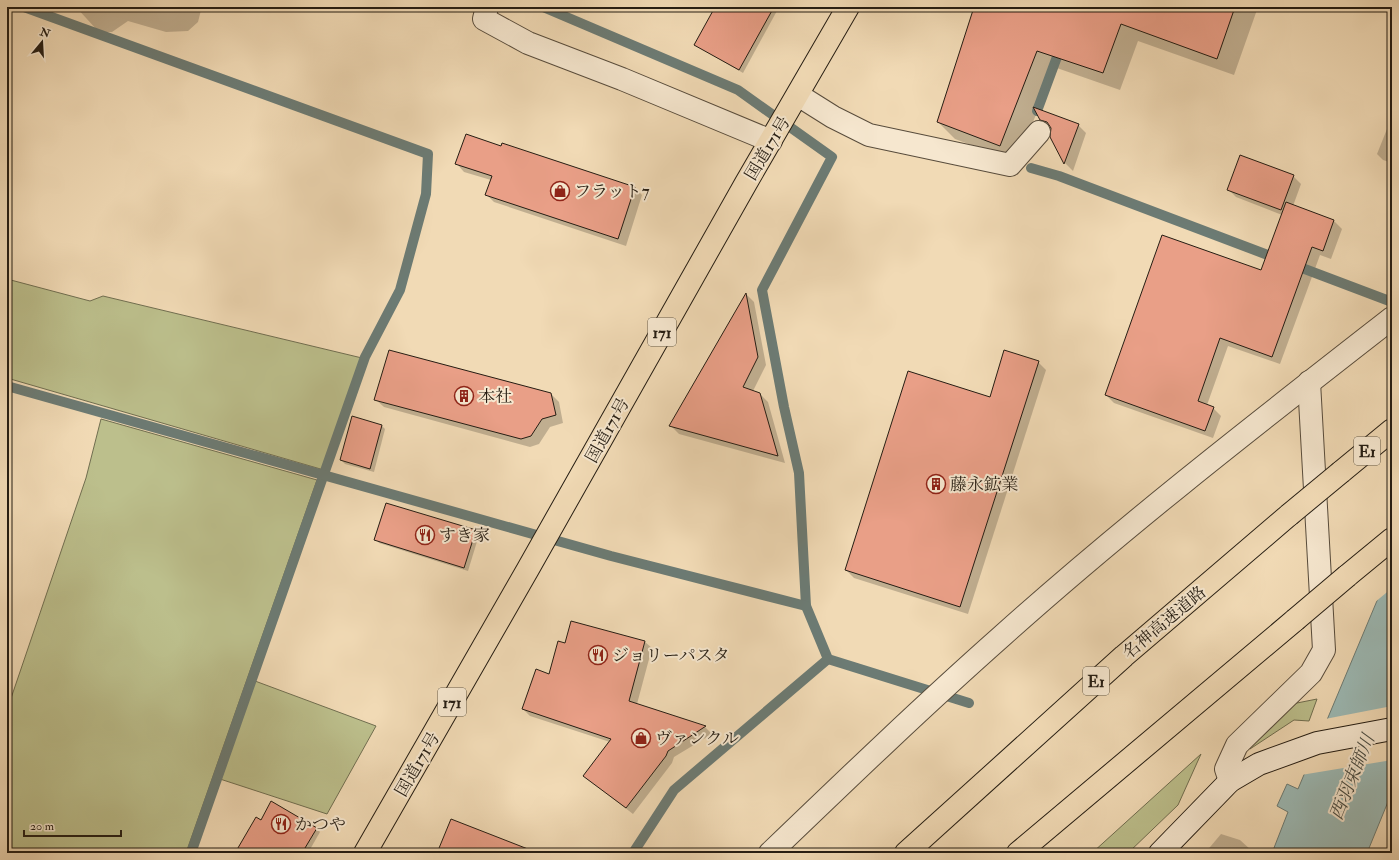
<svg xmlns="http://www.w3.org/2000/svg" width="1399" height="860" viewBox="0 0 1399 860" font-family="'IM FELL Double Pica','Noto Serif JP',serif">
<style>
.green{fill:#bcbf8c;stroke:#706e50}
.water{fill:#9cb9b4;stroke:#6c7b74}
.pier{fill:#f1dab5}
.shadow{fill:#0003}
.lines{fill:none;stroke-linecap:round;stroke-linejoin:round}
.stream{stroke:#6c7b74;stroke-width:10}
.building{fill:#e99f87;stroke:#251d13}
.street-casing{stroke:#584c3c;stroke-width:24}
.secondary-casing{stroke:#251d13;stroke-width:24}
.highway-casing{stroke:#251d13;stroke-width:24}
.street{stroke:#f6e7cf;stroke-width:22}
.secondary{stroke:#f6e7cf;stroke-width:22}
.highway{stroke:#f1dab5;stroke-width:22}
.highway-bridge-casing{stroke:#251d13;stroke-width:24;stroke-linecap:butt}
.highway-bridge{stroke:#f1dab5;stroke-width:22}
.labels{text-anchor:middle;stroke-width:4;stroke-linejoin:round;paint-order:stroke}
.shield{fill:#f6e7cf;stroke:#645a4b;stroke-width:1}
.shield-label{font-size:16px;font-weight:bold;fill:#251d13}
.street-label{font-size:17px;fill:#251d13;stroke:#f6e7cf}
.poi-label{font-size:17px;fill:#251d13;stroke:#f6e7cf;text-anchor:start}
.water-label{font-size:18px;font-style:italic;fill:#494c43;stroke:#f6e7cf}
</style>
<rect width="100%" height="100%" fill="#f1dab5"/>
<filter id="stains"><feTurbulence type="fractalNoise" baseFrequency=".005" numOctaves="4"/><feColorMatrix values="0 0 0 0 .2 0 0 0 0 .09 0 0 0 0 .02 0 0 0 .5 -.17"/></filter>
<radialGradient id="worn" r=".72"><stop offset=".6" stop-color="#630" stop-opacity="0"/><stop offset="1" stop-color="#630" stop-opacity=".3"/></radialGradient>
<!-- green -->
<g class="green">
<polygon points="7,279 90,301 103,296 362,358 324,470 7,378"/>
<polygon points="101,419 317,480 186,853 7,853 7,710 86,478"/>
<polygon points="255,681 376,726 327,814 220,779"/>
<polygon points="1317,699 1309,721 1294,720 1250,749 1253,738 1292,704"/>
<polygon points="1201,754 1178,805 1128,853 1092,853"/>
</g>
<!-- water -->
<polygon class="water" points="1392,565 1392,792 1367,853 1272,853 1288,812 1277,806 1287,784 1298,789"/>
<!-- pier -->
<g class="pier">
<polygon points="1392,563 1392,588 1374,603 1390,565"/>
<polygon points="1392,706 1392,760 1301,775 1325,719"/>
</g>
<!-- shadow -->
<g class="shadow">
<polygon points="76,7 199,7 201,10 198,22 188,31 166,32 128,21 112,32 105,32 97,30"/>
<polygon points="716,7 776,7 778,9 743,73 695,45"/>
<polygon points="975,7 1258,7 1234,75 1138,41 1120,90 1054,67 1038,110 1078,125 1086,133 1073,171 1065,163 1051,137 1052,128 1041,119 1037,112 1017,162 955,139 938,122"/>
<polygon points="1387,129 1392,131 1392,163 1383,160 1377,154"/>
<polygon points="502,147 635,188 642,195 626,246 494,202 487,195 491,180 464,172 457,164"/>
<polygon points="1293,176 1301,184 1293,206 1334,221 1342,229 1331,259 1320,255 1280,364 1228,346 1207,405 1213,408 1221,416 1213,438 1114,403 1106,395 1261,271 1282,215 1236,197 1228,189"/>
<polygon points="746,294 754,302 766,365 753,391 760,394 768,402 785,463 679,434 671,426"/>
<polygon points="1038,362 1046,370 968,614 854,578 846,570 990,398"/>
<polygon points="551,394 559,402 563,423 550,427 539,444 530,447 384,407 375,399"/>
<polygon points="382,426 385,429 374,472 345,464 341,460"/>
<polygon points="476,531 479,535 468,571 379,543 376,539"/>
<polygon points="645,642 652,648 637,704 705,727 712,734 674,757 672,763 633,814 584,776 610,742 530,716 523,709 550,675 566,644"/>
<polygon points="316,828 320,832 308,853 240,853"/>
<polygon points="1221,834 1240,840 1251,850 1250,853 1205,853"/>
</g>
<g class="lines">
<!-- stream -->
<g class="stream">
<polyline points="24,7 428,154 426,194 400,290 365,357 191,853"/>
<polyline points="543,7 738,90 832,157 762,290 784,407 799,473 806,606 828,659 969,703"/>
<polyline points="1037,111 1061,46"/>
<polyline points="1031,168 1059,176 1392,302"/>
<polyline points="7,386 611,556 806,606"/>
<polyline points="633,853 674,790 828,659"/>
</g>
</g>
<!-- building -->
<g class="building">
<polygon points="715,7 774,7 739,70 694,45"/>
<polygon points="974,7 1235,7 1217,59 1121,24 1103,73 1037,51 1000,146 937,122"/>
<polygon points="1033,107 1079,124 1064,164 1050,137 1051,128 1047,122 1040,120"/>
<polygon points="466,134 501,146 502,143 635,187 618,239 485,195 492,176 455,164"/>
<polygon points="1240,155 1294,175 1281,210 1227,190"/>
<polygon points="1286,202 1334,220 1323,251 1312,247 1272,357 1220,338 1198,401 1214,407 1205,431 1105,395 1162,235 1261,270"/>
<polygon points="746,293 758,357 743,387 760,393 778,456 669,426"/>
<polygon points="389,350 551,393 556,415 542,419 531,436 521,439 374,400"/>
<polygon points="1004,350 1039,361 960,607 845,570 908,371 990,397"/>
<polygon points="352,416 382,425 370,469 340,460"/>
<polygon points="386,503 476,530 464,568 374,540"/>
<polygon points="571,621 645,641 629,701 706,726 668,751 666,756 626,808 583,776 611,739 522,709 536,669 549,674 558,641 565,643"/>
<polygon points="271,801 317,828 302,853 235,853 256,817 261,820"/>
<polygon points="451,819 533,851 532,853 437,853"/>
</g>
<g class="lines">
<defs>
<g id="street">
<polyline points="487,7 484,19 528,43 622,79 771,141"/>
<polyline points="798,95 833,117 869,135 1010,165 1039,132"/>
<polyline points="1230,781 1226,769 1237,745 1311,673 1324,650 1309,382"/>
<path d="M770,853C846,780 923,706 1002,636C1127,524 1260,421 1392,318"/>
</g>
<polyline id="secondary" points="1160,853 1230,781 1259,764 1317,743 1392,729"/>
<g id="highway">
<polyline points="1341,472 1392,430"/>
<polyline points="1347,576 1392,539"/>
<polyline points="365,853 528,569 746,183 848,7"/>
<polyline points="906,853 1124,656 1289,515"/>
<polyline points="1018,853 1295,620"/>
</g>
</defs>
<!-- street casing -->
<use href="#street" class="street-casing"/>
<!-- secondary casing -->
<use href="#secondary" class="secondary-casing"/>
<!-- highway casing -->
<use href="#highway" class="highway-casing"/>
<!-- street -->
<use href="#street" class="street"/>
<!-- secondary -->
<use href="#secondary" class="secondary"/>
<!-- highway -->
<use href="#highway" class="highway"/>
<defs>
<g id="highway-bridge">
<polyline points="1289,515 1341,472"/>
<polyline points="1295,620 1347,576"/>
</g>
</defs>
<!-- highway-bridge casing -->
<use href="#highway-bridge" class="highway-bridge-casing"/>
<!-- highway-bridge -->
<use href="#highway-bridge" class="highway-bridge"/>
</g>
<!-- icons -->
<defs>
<symbol id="shop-ring" viewBox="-11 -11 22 22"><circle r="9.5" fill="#f6e7cf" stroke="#8f2418" stroke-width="1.5"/><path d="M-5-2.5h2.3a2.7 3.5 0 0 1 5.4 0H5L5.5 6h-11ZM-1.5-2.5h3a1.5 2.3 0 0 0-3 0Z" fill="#8f2418"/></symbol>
<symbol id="building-ring" viewBox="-11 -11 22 22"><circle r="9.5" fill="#f6e7cf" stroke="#8f2418" stroke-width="1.5"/><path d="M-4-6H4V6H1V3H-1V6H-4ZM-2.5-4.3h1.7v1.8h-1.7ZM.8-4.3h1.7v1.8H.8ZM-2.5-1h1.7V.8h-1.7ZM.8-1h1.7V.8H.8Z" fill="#8f2418"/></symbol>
<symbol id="restaurant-ring" viewBox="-11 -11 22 22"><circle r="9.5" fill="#f6e7cf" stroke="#8f2418" stroke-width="1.5"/><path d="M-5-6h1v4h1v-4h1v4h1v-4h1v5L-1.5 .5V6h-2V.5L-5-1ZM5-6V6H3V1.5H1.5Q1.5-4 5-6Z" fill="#8f2418"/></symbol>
</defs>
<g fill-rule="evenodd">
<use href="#shop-ring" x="549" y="180" width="22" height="22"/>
<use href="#building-ring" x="453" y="385" width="22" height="22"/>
<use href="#building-ring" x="925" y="473" width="22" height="22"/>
<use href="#restaurant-ring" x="414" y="524" width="22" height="22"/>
<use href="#restaurant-ring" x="587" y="644" width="22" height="22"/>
<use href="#shop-ring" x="630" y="727" width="22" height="22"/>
<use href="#restaurant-ring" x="270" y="813" width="22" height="22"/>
</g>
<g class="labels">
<!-- shield labels -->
<g class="shield">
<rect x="648" y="318" width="28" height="28" rx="3"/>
<rect x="1354" y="437" width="26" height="28" rx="3"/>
<rect x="1083" y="667" width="26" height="28" rx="3"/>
<rect x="438" y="688" width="28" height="28" rx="3"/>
</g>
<g class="shield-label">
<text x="662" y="338">171</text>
<text x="1367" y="457">E1</text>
<text x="1096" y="687">E1</text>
<text x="452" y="708">171</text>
</g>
<!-- street labels -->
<g class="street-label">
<text transform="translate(767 148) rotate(-59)" y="6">国道171号</text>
<text transform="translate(607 430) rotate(-61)" y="6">国道171号</text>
<text transform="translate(1164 622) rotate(-40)" y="6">名神高速道路</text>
<text transform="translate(417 764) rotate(-60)" y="6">国道171号</text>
</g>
<!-- poi labels -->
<g class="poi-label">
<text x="574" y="197">フラット7</text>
<text x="478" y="402">本社</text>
<text x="950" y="490">藤永鉱業</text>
<text x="439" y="541">すき家</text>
<text x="612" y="661">ジョリーパスタ</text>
<text x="655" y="744">ヴァンクル</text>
<text x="295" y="830">かつや</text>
</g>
<!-- water labels -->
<g class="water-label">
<text transform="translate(1352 777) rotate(-68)" y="6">西羽束師川</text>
</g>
</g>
<!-- margin -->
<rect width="1399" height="860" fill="none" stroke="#f1dab5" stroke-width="24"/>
<rect x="8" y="8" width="1383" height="844" fill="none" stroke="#251d13" stroke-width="2"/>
<rect x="12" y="12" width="1375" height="836" fill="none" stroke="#251d13"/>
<!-- north arrow -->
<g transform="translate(42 42) rotate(18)" stroke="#f6e7cf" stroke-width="3" paint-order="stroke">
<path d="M0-3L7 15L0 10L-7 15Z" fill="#251d13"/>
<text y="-6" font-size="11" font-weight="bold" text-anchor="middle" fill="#251d13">N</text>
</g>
<!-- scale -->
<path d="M24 830v6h97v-6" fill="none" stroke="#251d13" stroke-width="2"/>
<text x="30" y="830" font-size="12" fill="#251d13" stroke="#f6e7cf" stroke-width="3" paint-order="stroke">20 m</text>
<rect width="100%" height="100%" filter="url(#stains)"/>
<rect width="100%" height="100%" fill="url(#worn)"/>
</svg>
